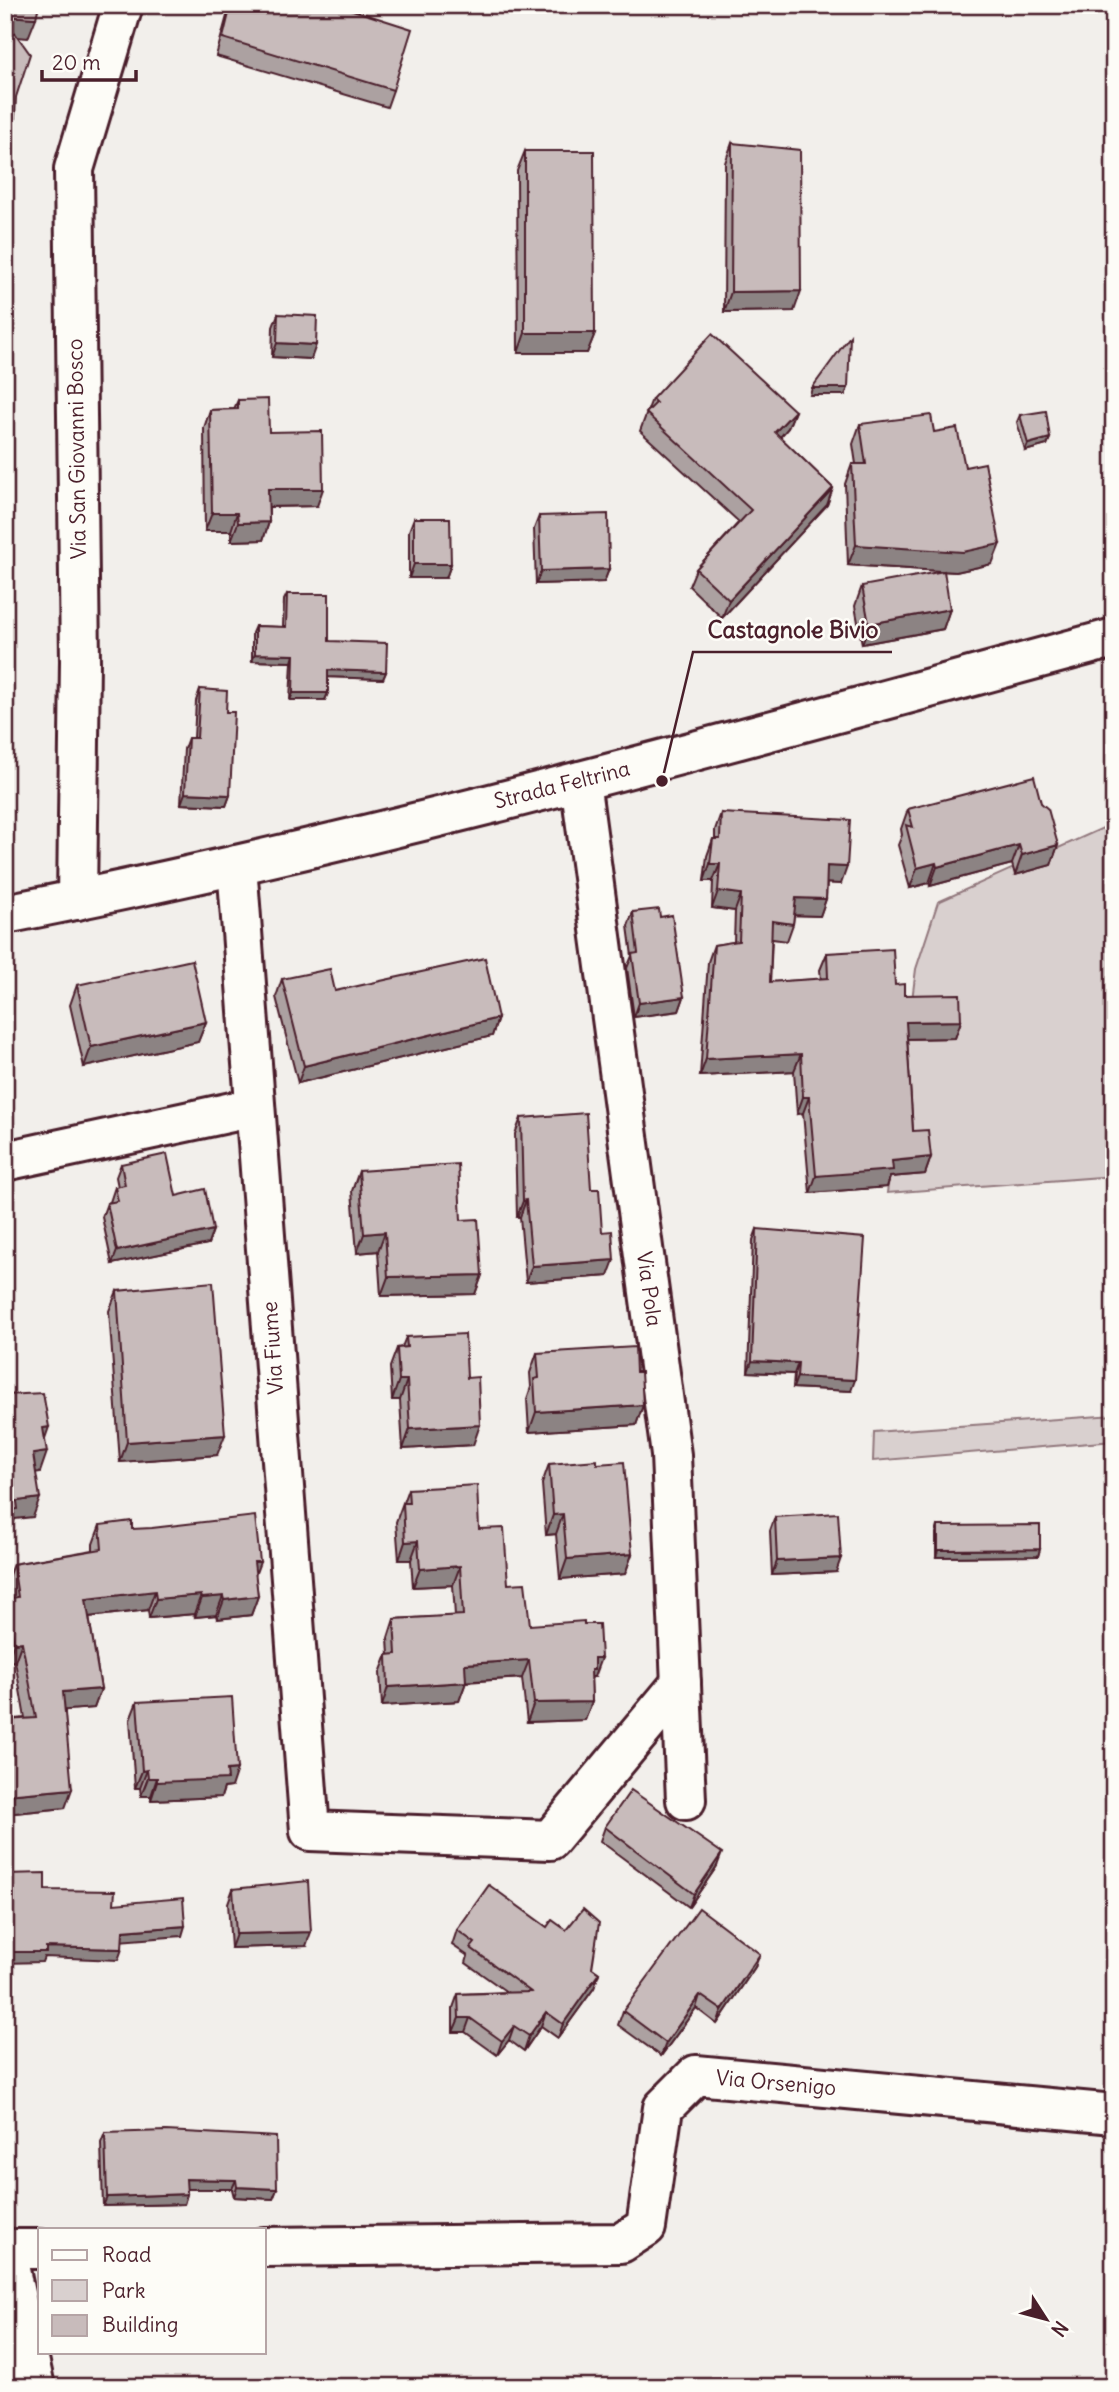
<svg xmlns="http://www.w3.org/2000/svg" width="1119" height="2392" viewBox="0 0 1119 2392" font-family="Delius,sans-serif">
<style>
.green{fill:#d9d0cf;stroke:#92787d;stroke-width:2}
.lines{fill:none;stroke-linecap:round;stroke-linejoin:round}
.minor-casing{stroke:#4a1f2b;stroke-width:44}
.major-casing{stroke:#4a1f2b;stroke-width:44}
.minor{stroke:#fdfcf7;stroke-width:38}
.major{stroke:#fdfcf7;stroke-width:38}
.wall{fill:#aca1a1;stroke:#4a1f2b;stroke-width:2}
.shaded-wall{fill:#8c8383;stroke:#4a1f2b;stroke-width:2}
.building{fill:#c8bbbb;stroke:#4a1f2b;stroke-width:2}
.labels{text-anchor:middle;stroke-width:5;stroke-linejoin:round;paint-order:stroke}
.street-label{font-size:21px;fill:#4a1f2b;stroke:#fdfcf7}
.leader{fill:none;stroke:#4a1f2b;stroke-width:2.5}
.callout-dot{fill:#4a1f2b;stroke:#fdfcf7;stroke-width:2.5}
.callout-label{font-size:23px;text-anchor:middle;font-weight:bold;fill:#4a1f2b;stroke:#fdfcf7;stroke-width:5;stroke-linejoin:round;paint-order:stroke}
</style>
<rect width="100%" height="100%" fill="#f2efeb"/>
<filter id="ink" filterUnits="userSpaceOnUse"><feTurbulence type="fractalNoise" baseFrequency=".0143" numOctaves="2"/><feDisplacementMap in="SourceGraphic" scale="14" xChannelSelector="R" yChannelSelector="G"/><feConvolveMatrix kernelMatrix="1 2 1 2 8 2 1 2 1" color-interpolation-filters="sRGB"/></filter>
<g filter="url(#ink)">
<!-- green -->
<g class="green">
<polygon points="1114,823 1114,1176 887,1193 916,969 938,902"/>
<polygon points="1114,1415 1114,1441 873,1461 874,1432"/>
</g>
<g class="lines">
<defs>
<g id="minor">
<polyline points="580,781 671,1455 686,1800"/>
<polyline points="237,865 310,1831 550,1840 681,1683"/>
<polyline points="77,900 80,661 74,169 123,5"/>
<polyline points="5,1161 255,1107"/>
<polyline points="5,2247 35,2387"/>
<polyline points="264,2247 621,2243 646,2227 663,2108 696,2075 1114,2114"/>
<polyline points="6,2249 40,2249"/>
</g>
<path id="major" d="M5,914C379,841 747,737 1114,638"/>
</defs>
<!-- minor casing -->
<use href="#minor" class="minor-casing"/>
<!-- major casing -->
<use href="#major" class="major-casing"/>
<!-- minor -->
<use href="#minor" class="minor"/>
<!-- major -->
<use href="#major" class="major"/>
</g>
<!-- wall -->
<g class="wall">
<polygon points="230,5 337,5 393,90 387,107 216,56"/>
<polygon points="732,143 794,311 724,312 725,163"/>
<polygon points="525,151 595,333 587,353 518,353 517,171"/>
<polygon points="278,314 311,359 272,357 273,327"/>
<polygon points="652,399 795,411 788,428 780,437 833,488 827,505 722,618 689,586 696,569 739,522 640,431"/>
<polygon points="238,400 269,432 317,506 269,507 269,522 263,540 231,541 231,531 205,531 204,428 210,410 234,409"/>
<polygon points="1020,415 1050,438 1047,445 1025,451 1017,422"/>
<polygon points="860,424 934,432 965,467 992,564 956,572 848,565 845,484 852,464 856,464 853,444"/>
<polygon points="539,516 609,569 604,582 536,584 534,529"/>
<polygon points="414,518 451,564 446,578 409,578 409,531"/>
<polygon points="862,586 950,609 943,629 862,644 855,606"/>
<polygon points="287,594 329,641 386,672 383,679 328,677 328,693 325,700 290,700 292,662 252,661 252,633 255,626 283,627 284,600"/>
<polygon points="200,689 226,712 230,795 226,806 181,804 184,749 188,738 194,738 196,701"/>
<polygon points="1114,749 1114,770 1111,757"/>
<polygon points="1041,803 1058,845 1051,865 1015,875 1012,864 930,886 929,883 910,888 898,845 902,835 901,829 908,809"/>
<polygon points="721,813 841,884 827,883 826,899 820,916 794,915 793,924 787,941 772,939 770,982 821,979 820,970 827,953 895,985 904,995 961,1021 955,1038 907,1039 913,1131 931,1157 925,1174 890,1177 887,1187 810,1193 803,1113 797,1114 794,1071 700,1076 708,962 714,945 734,942 735,911 712,908 713,881 704,881 707,856 713,839 715,839 715,830"/>
<polygon points="633,912 660,917 684,997 679,1011 634,1017 627,968 632,956 628,926"/>
<polygon points="282,979 335,991 498,1018 492,1036 298,1083 276,997"/>
<polygon points="77,985 206,1022 198,1042 84,1067 70,1005"/>
<polygon points="521,1118 591,1189 608,1276 526,1282 520,1217 517,1217 515,1134"/>
<polygon points="121,1164 176,1196 213,1230 208,1244 112,1264 102,1217 107,1203 110,1202 115,1187 118,1187 116,1177"/>
<polygon points="359,1171 461,1220 482,1275 475,1294 381,1296 378,1251 357,1253 352,1191"/>
<polygon points="757,1229 851,1391 793,1388 794,1374 748,1372 753,1240"/>
<polygon points="117,1291 217,1455 120,1462 109,1311"/>
<polygon points="406,1337 467,1378 473,1445 403,1449 400,1400 392,1400 390,1367 397,1348 402,1347"/>
<polygon points="537,1353 636,1372 643,1405 636,1425 529,1432 527,1399 531,1387 530,1373"/>
<polygon points="549,1464 597,1464 632,1554 625,1574 560,1579 556,1534 546,1535 542,1484"/>
<polygon points="408,1489 479,1529 530,1625 594,1677 592,1677 591,1679 592,1702 585,1720 527,1722 522,1678 466,1682 459,1701 382,1706 380,1673 387,1655 389,1655 388,1638 394,1619 455,1616 453,1585 413,1587 411,1560 399,1560 396,1522"/>
<polygon points="775,1517 836,1572 772,1575 770,1531"/>
<polygon points="100,1525 132,1529 255,1575 258,1596 251,1615 217,1619 216,1615 195,1617 194,1614 149,1618 148,1610 89,1617 101,1689 94,1708 65,1710 65,1808 5,1814 5,1720 25,1718 15,1661 7,1662 5,1652 5,1602 6,1599 8,1598 6,1583 13,1564 93,1550 93,1544"/>
<polygon points="938,1526 1040,1549 1038,1556 936,1557 936,1533"/>
<polygon points="137,1702 231,1787 224,1788 221,1797 151,1800 151,1796 141,1796 140,1788 135,1788 130,1720"/>
<polygon points="605,1827 717,1866 689,1907 600,1841"/>
<polygon points="233,1889 306,1946 231,1948 228,1903"/>
<polygon points="457,1930 592,1968 599,1973 594,1988 558,2038 541,2026 524,2051 509,2040 497,2055 465,2032 453,2032 453,2008 458,1994 507,1992 466,1963 468,1956 452,1945"/>
<polygon points="755,1967 717,2024 696,2008 661,2056 618,2025 623,2011"/>
<polygon points="105,2133 277,2189 273,2199 234,2197 232,2189 187,2189 187,2194 184,2204 103,2206 101,2143"/>
</g>
<!-- shaded-wall -->
<g class="shaded-wall">
<polygon points="5,16 36,18 28,38 5,36"/>
<polygon points="5,197 11,197 5,214"/>
<polygon points="801,291 794,311 724,312 731,292"/>
<polygon points="525,333 595,333 587,353 518,353"/>
<polygon points="277,343 316,345 311,359 272,357"/>
<polygon points="812,388 848,388 845,395 810,395"/>
<polygon points="795,411 788,428 769,450 775,432"/>
<polygon points="1050,438 1047,445 1025,451 1028,444"/>
<polygon points="833,488 827,505 722,618 729,600"/>
<polygon points="268,489 323,489 317,506 262,507"/>
<polygon points="212,513 237,513 231,531 205,531"/>
<polygon points="269,522 263,540 231,541 238,523"/>
<polygon points="1000,544 992,564 956,572 848,565 856,545"/>
<polygon points="414,564 451,564 446,578 409,578"/>
<polygon points="609,569 604,582 536,584 541,571"/>
<polygon points="950,609 943,629 862,644 869,624"/>
<polygon points="255,654 294,655 292,662 252,661"/>
<polygon points="328,670 386,672 383,679 326,677"/>
<polygon points="293,693 328,693 325,700 290,700"/>
<polygon points="185,793 230,795 226,806 181,804"/>
<polygon points="1019,845 1012,864 930,886 937,867"/>
<polygon points="1058,845 1051,865 1015,875 1022,855"/>
<polygon points="936,863 929,883 910,888 917,868"/>
<polygon points="710,864 720,864 713,881 704,881"/>
<polygon points="827,866 847,867 841,884 821,883"/>
<polygon points="718,891 741,894 735,911 712,908"/>
<polygon points="796,898 826,899 820,916 789,915"/>
<polygon points="684,997 679,1011 634,1017 639,1003"/>
<polygon points="498,1018 492,1036 298,1083 304,1066"/>
<polygon points="961,1021 955,1038 900,1039 906,1022"/>
<polygon points="206,1022 198,1042 84,1067 91,1047"/>
<polygon points="801,1054 794,1071 700,1076 706,1059"/>
<polygon points="803,1097 809,1097 803,1113 797,1114"/>
<polygon points="931,1157 925,1174 890,1177 887,1187 810,1193 816,1176 892,1161"/>
<polygon points="526,1200 520,1217 517,1217 523,1201"/>
<polygon points="213,1230 208,1244 112,1264 117,1251"/>
<polygon points="385,1232 378,1251 357,1253 364,1234"/>
<polygon points="614,1260 608,1276 526,1282 532,1266"/>
<polygon points="482,1275 475,1294 381,1296 388,1277"/>
<polygon points="752,1361 798,1363 794,1374 748,1372"/>
<polygon points="797,1377 855,1380 851,1391 793,1388"/>
<polygon points="399,1380 407,1380 400,1400 392,1400"/>
<polygon points="643,1405 636,1425 529,1432 536,1412"/>
<polygon points="480,1425 473,1445 403,1449 410,1429"/>
<polygon points="49,1427 42,1447 43,1428"/>
<polygon points="225,1435 217,1455 120,1462 127,1442"/>
<polygon points="47,1452 40,1472 26,1474 33,1454"/>
<polygon points="40,1498 33,1517 15,1519 11,1528 5,1529 5,1511 17,1501"/>
<polygon points="563,1514 556,1534 546,1535 553,1515"/>
<polygon points="418,1541 411,1560 399,1560 405,1542"/>
<polygon points="1040,1549 1038,1556 936,1557 938,1550"/>
<polygon points="632,1554 625,1574 560,1579 567,1559"/>
<polygon points="841,1558 836,1572 772,1575 777,1561"/>
<polygon points="254,1562 260,1562 253,1581"/>
<polygon points="460,1566 453,1585 413,1587 420,1569"/>
<polygon points="155,1591 148,1610 79,1618 86,1599"/>
<polygon points="201,1595 194,1614 149,1618 156,1599"/>
<polygon points="223,1596 216,1615 195,1617 202,1598"/>
<polygon points="258,1596 251,1615 217,1619 224,1600"/>
<polygon points="22,1642 15,1661 7,1662 14,1643"/>
<polygon points="594,1658 601,1658 594,1677 592,1677 587,1688"/>
<polygon points="529,1660 522,1678 458,1682 465,1664"/>
<polygon points="466,1682 459,1701 382,1706 388,1687"/>
<polygon points="101,1689 94,1708 56,1711 63,1692"/>
<polygon points="592,1702 585,1720 527,1722 534,1703"/>
<polygon points="237,1769 231,1787 224,1788 221,1797 151,1800 157,1782 227,1770"/>
<polygon points="147,1770 140,1788 135,1788 142,1771"/>
<polygon points="148,1778 157,1778 151,1796 141,1796"/>
<polygon points="72,1789 65,1808 5,1814 6,1795"/>
<polygon points="722,1853 717,1866 689,1907 694,1894"/>
<polygon points="185,1926 182,1936 119,1941 123,1931"/>
<polygon points="311,1932 306,1946 231,1948 236,1934"/>
<polygon points="46,1947 122,1949 118,1960 44,1957 42,1962 5,1963 5,1952"/>
<polygon points="760,1954 755,1967 717,2024 722,2010"/>
<polygon points="599,1973 594,1988 558,2038 563,2024"/>
<polygon points="700,1995 696,2008 661,2056 666,2043"/>
<polygon points="546,2012 541,2026 524,2051 529,2036"/>
<polygon points="459,2018 470,2018 465,2032 453,2032"/>
<polygon points="514,2026 509,2040 497,2055 502,2041"/>
<polygon points="186,2179 236,2180 232,2189 183,2189"/>
<polygon points="237,2187 277,2189 273,2199 234,2197"/>
<polygon points="187,2194 184,2204 103,2206 107,2197"/>
</g>
<!-- building -->
<g class="building">
<polygon points="5,5 39,5 36,18 5,16"/>
<polygon points="231,5 337,5 412,29 393,90 223,38"/>
<polygon points="5,19 30,54 16,97 11,197 5,197"/>
<polygon points="732,143 800,150 801,291 731,292"/>
<polygon points="525,151 594,151 595,333 525,333"/>
<polygon points="278,314 317,316 316,345 277,343"/>
<polygon points="712,334 795,411 775,432 833,488 729,600 696,569 751,510 646,413 656,403 652,399"/>
<polygon points="850,336 848,388 812,388"/>
<polygon points="268,399 269,432 322,431 323,489 268,489 269,522 238,523 237,513 212,513 210,410 238,409 238,400"/>
<polygon points="1046,411 1050,438 1028,444 1020,415"/>
<polygon points="931,415 934,432 957,428 965,467 985,463 1000,544 963,552 856,545 852,464 866,464 860,424"/>
<polygon points="608,514 609,569 541,571 539,516"/>
<polygon points="414,518 450,518 451,564 414,564"/>
<polygon points="944,571 950,609 869,624 862,586"/>
<polygon points="287,594 329,594 329,641 387,643 386,672 328,670 328,693 293,693 294,655 255,654 255,626 286,627"/>
<polygon points="200,689 227,691 226,712 234,712 230,795 185,793 188,738 197,738"/>
<polygon points="1034,776 1041,803 1048,809 1058,845 1022,855 1019,845 937,867 936,863 917,868 906,825 913,827 908,809"/>
<polygon points="721,813 850,820 847,867 827,866 826,899 796,898 793,924 772,921 770,982 828,978 827,953 893,949 895,985 904,984 904,995 960,994 961,1021 906,1022 913,1131 928,1130 931,1157 892,1161 893,1170 816,1176 809,1097 803,1097 801,1054 706,1059 714,945 739,941 741,894 718,891 720,864 710,864 713,839 720,839"/>
<polygon points="659,909 660,917 672,915 684,997 639,1003 632,954 638,953 633,912"/>
<polygon points="485,958 498,1018 304,1066 282,979 330,969 335,991"/>
<polygon points="192,960 206,1022 91,1047 77,985"/>
<polygon points="586,1113 591,1189 599,1189 602,1232 612,1231 614,1260 532,1266 526,1200 523,1201 521,1118"/>
<polygon points="167,1154 176,1196 205,1189 213,1230 117,1251 107,1203 118,1201 115,1187 125,1185 121,1164"/>
<polygon points="458,1164 461,1220 478,1219 482,1275 388,1277 385,1232 364,1234 359,1171"/>
<polygon points="757,1229 865,1238 855,1380 797,1377 798,1363 752,1361"/>
<polygon points="213,1282 225,1435 127,1442 117,1291"/>
<polygon points="465,1334 467,1378 478,1377 480,1425 410,1429 407,1380 399,1380 397,1348 407,1347 406,1337"/>
<polygon points="635,1347 636,1372 641,1372 643,1405 536,1412 534,1379 539,1378 537,1353"/>
<polygon points="43,1393 49,1427 43,1428 47,1452 33,1454 40,1498 17,1501 18,1509 5,1511 5,1395"/>
<polygon points="597,1460 597,1464 624,1462 632,1554 567,1559 563,1514 553,1515 549,1464"/>
<polygon points="477,1485 479,1529 504,1528 508,1584 525,1583 530,1625 584,1621 584,1624 599,1624 601,1658 594,1658 594,1670 591,1670 592,1702 534,1703 529,1660 465,1664 466,1682 388,1687 387,1655 396,1654 394,1619 463,1615 460,1566 420,1569 418,1541 405,1542 403,1503 409,1503 408,1489"/>
<polygon points="838,1513 841,1558 777,1561 775,1517"/>
<polygon points="255,1516 260,1562 254,1562 258,1596 224,1600 223,1596 202,1598 201,1595 156,1599 155,1591 86,1599 101,1689 63,1692 72,1789 6,1795 5,1720 36,1718 22,1642 14,1643 6,1599 18,1597 13,1564 102,1549 100,1525 132,1521 132,1529 152,1528"/>
<polygon points="1040,1525 1040,1549 938,1550 938,1526"/>
<polygon points="232,1697 237,1769 227,1770 228,1779 157,1782 157,1778 148,1778 147,1770 142,1771 137,1702"/>
<polygon points="631,1790 722,1853 694,1894 605,1827"/>
<polygon points="45,1873 45,1890 115,1891 114,1904 183,1898 185,1926 123,1931 122,1949 46,1947 46,1952 5,1952 5,1874"/>
<polygon points="308,1881 311,1932 236,1934 233,1889"/>
<polygon points="489,1885 547,1927 552,1920 566,1930 583,1909 599,1923 592,1968 599,1973 563,2024 546,2012 529,2036 514,2026 502,2041 470,2018 459,2018 458,1994 531,1992 471,1948 475,1943 457,1930"/>
<polygon points="699,1908 760,1954 722,2010 700,1995 666,2043 623,2011"/>
<polygon points="166,2131 276,2137 277,2189 237,2187 236,2180 186,2179 187,2194 107,2197 105,2133"/>
</g>
</g>
<g class="labels">
<!-- street labels -->
<g class="street-label">
<text transform="translate(77 449) rotate(-91)" y="7">Via San Giovanni Bosco</text>
<text transform="translate(562 785) rotate(-14)" y="7">Strada Feltrina</text>
<text transform="translate(649 1289) rotate(82)" y="7">Via Pola</text>
<text transform="translate(273 1348) rotate(-94)" y="7">Via Fiume</text>
<text transform="translate(776 2083) rotate(5)" y="7">Via Orsenigo</text>
</g>
</g>
<!-- callouts -->
<path class="leader" d="M662 781L693 652H892"/>
<circle class="callout-dot" cx="662" cy="781" r="7"/>
<g class="callout-label">
<text x="793" y="638">Castagnole Bivio</text>
</g>
<!-- margin -->
<rect width="1119" height="2392" fill="none" stroke="#fdfcf7" stroke-width="28"/>
<rect x="14" y="14" width="1091" height="2364" fill="none" stroke="#4a1f2b" stroke-width="2.5" filter="url(#ink)"/>
<!-- legend -->
<rect x="38" y="2228" width="228" height="126" fill="#fdfcf7" stroke="#b5a4a5" stroke-width="2"/>
<rect x="52" y="2250" width="35" height="10" fill="#fdfcf7" stroke="#b5a4a5" stroke-width="2"/>
<text x="102" y="2262" font-size="21" fill="#4a1f2b">Road</text>
<rect x="52" y="2280" width="35" height="21" fill="#d9d0cf" stroke="#b5a4a5" stroke-width="2"/>
<text x="102" y="2298" font-size="21" fill="#4a1f2b">Park</text>
<rect x="52" y="2315" width="35" height="21" fill="#c8bbbb" stroke="#b5a4a5" stroke-width="2"/>
<text x="102" y="2332" font-size="21" fill="#4a1f2b">Building</text>
<!-- north arrow -->
<g transform="translate(1046 2319) rotate(126)" stroke="#fdfcf7" stroke-width="5" paint-order="stroke">
<path d="M0-5L12 26L0 18L-12 26Z" fill="#4a1f2b"/>
<text y="-10" font-size="19" font-weight="bold" text-anchor="middle" fill="#4a1f2b">N</text>
</g>
<!-- scale -->
<path d="M42 70v10h94v-10" fill="none" stroke="#4a1f2b" stroke-width="3.5"/>
<text x="52" y="70" font-size="21" fill="#4a1f2b" stroke="#fdfcf7" stroke-width="5" paint-order="stroke">20 m</text>
</svg>
